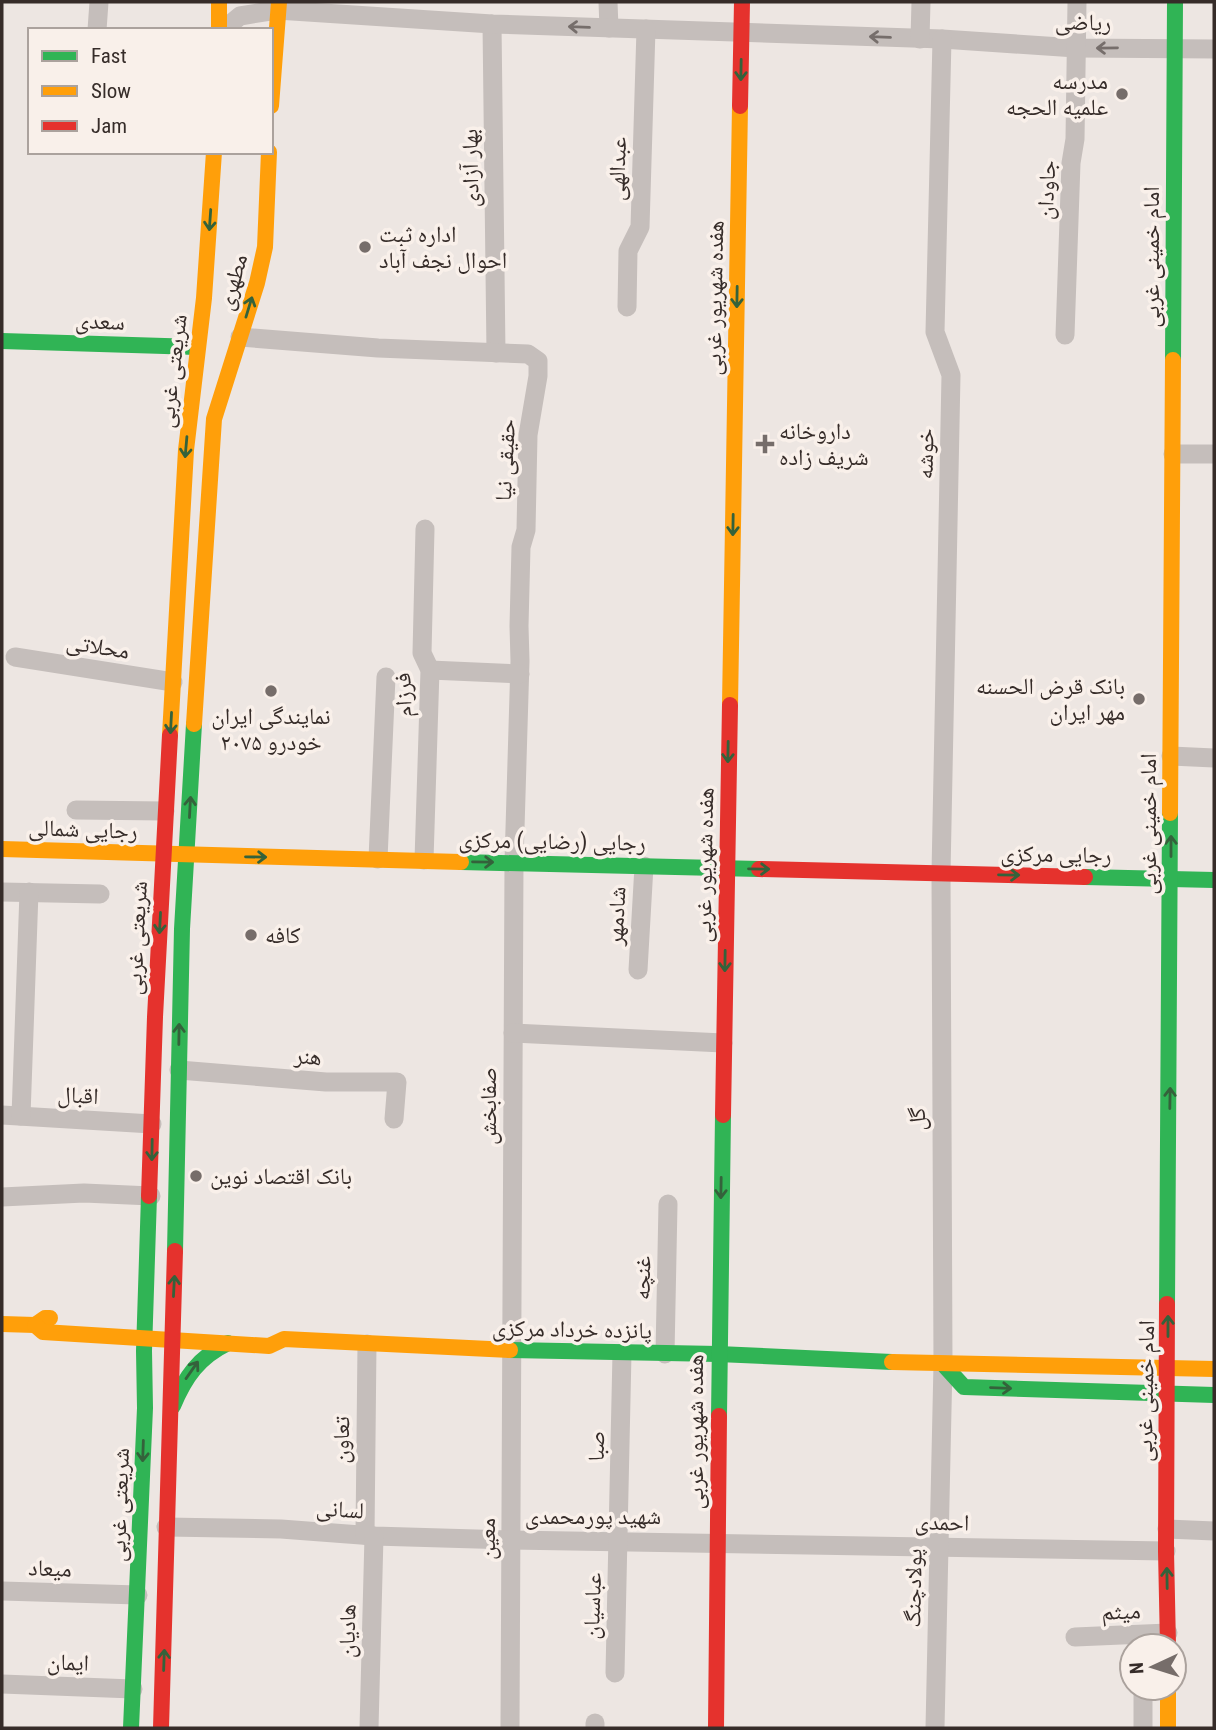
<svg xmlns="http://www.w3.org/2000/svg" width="1216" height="1730" viewBox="0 0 1216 1730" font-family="'Roboto Condensed','Noto Naskh Arabic',sans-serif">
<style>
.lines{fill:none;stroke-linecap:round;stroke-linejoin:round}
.street{stroke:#c5bebb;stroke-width:19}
.fast{stroke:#30b455;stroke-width:16}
.slow{stroke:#ff9f0a;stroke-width:16}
.jam{stroke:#e5322d;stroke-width:16}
.oneway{stroke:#766e6b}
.oneway2{stroke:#34623b}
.poi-dot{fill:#766d6a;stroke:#f9f0ea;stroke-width:2.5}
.labels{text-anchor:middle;stroke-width:7;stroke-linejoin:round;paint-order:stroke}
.street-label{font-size:23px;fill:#362c29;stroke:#f9f0ea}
.poi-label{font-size:23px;fill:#362c29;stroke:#f9f0ea;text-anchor:start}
</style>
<rect width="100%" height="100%" fill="#ede6e2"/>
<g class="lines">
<!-- street -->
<g class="street">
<polyline points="608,2 609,28"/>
<polyline points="492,24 496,353"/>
<polyline points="97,30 99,2"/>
<polyline points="223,30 240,16 277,10 492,24 942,39 1076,48 1214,49"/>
<polyline points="920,39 921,2"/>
<polyline points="627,307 628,251 640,227 646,29"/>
<polyline points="1065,335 1071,163 1075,139 1077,2"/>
<polyline points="240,337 378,348 528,354 538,361 538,376 528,435 526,530 521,547 519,626 520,661 514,862 510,1728"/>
<polyline points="1173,454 1214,454"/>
<polyline points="15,657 173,682"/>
<polyline points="430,670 520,674"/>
<polyline points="1171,756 1214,758"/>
<polyline points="76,810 165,811"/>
<polyline points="378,859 386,677"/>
<polyline points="424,860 430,670 422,653 425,529"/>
<polyline points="2,892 100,894"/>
<polyline points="638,970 644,866"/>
<polyline points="513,1033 723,1043"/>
<polyline points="179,1070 326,1082 397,1082 394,1119"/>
<polyline points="2,1115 152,1124"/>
<polyline points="21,1116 29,892"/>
<polyline points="2,1197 84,1193 151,1196"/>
<polyline points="665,1354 668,1204"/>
<polyline points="166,1527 281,1529 374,1536 511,1540 1166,1551"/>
<polyline points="1167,1529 1214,1531"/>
<polyline points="365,1535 367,1344"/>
<polyline points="2,1591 138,1595"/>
<polyline points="1075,1637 1168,1633"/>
<polyline points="615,1673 622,1353"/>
<polyline points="2,1684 133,1689"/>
<polyline points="1143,1688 1143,1728"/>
<polyline points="595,1723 595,1728"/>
<polyline points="369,1728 374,1536"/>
<polyline points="935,1728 943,1364 941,873 951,375 935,332 942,39"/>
</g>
<!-- fast -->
<g class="fast">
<polyline points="2,341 197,347"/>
<polyline points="1173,360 1175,2"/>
<polyline points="461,862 759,869"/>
<polyline points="1085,877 1214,880"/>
<polyline points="175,1251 182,929 194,724"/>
<polyline points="1167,1304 1170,813"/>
<polyline points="510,1350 718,1354 892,1362"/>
<polyline points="943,1364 964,1387 1214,1395"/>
<path d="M173,1406C185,1377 199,1357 228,1343"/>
<polyline points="719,1416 723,1115"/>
<polyline points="131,1728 145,1408 144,1351 149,1196"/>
</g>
<!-- slow -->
<g class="slow">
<polyline points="219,2 219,30"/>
<polyline points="271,106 279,2"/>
<polyline points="730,705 740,106"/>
<polyline points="194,724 214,419 257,283 265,247 269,152"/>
<polyline points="170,735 186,450 204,298 214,152"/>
<polyline points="1170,813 1173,360"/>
<polyline points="2,849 461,862"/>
<polyline points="2,1324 35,1325 45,1318 50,1318"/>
<polyline points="35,1325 43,1332 269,1346 284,1339 510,1350"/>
<polyline points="892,1362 1214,1369"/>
<polyline points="1168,1688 1168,1728"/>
</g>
<!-- jam -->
<g class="jam">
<polyline points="740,106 742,2"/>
<polyline points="759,869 1085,877"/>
<polyline points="723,1115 730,705"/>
<polyline points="149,1196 155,1017 170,735"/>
<polyline points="1167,1304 1166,1551 1168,1646"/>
<polyline points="161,1728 175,1251"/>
<polyline points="716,1728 719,1416"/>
</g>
</g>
<!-- one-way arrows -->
<defs><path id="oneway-shaft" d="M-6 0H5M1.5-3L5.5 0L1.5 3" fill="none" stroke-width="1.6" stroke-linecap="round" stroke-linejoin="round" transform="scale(1.75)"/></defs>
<g class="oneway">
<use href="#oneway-shaft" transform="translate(579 27) rotate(-178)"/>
<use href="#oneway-shaft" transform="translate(880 37) rotate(-178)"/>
<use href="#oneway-shaft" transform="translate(1107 48) rotate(179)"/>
</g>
<g class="oneway2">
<use href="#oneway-shaft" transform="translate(741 70) rotate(91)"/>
<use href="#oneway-shaft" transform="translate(210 220) rotate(94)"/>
<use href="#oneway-shaft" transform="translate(737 297) rotate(91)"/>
<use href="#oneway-shaft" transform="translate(249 307) rotate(-73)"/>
<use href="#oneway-shaft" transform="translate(186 447) rotate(95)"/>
<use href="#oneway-shaft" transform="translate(733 525) rotate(91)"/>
<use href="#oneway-shaft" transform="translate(171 723) rotate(93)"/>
<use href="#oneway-shaft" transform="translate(728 752) rotate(91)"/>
<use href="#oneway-shaft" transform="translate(190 807) rotate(-87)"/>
<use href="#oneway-shaft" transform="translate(1171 846) rotate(-90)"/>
<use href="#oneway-shaft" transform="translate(256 857) rotate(1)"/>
<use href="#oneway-shaft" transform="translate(483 862) rotate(1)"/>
<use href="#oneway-shaft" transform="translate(759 869) rotate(1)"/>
<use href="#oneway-shaft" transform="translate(1009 875) rotate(1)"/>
<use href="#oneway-shaft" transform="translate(160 923) rotate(93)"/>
<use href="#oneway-shaft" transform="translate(725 961) rotate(91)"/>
<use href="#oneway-shaft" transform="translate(179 1034) rotate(-89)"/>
<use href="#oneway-shaft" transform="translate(1170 1098) rotate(-89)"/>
<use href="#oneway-shaft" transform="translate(152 1150) rotate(91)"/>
<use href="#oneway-shaft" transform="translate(721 1188) rotate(91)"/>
<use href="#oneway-shaft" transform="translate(174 1286) rotate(-87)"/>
<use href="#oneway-shaft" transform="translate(1168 1326) rotate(-90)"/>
<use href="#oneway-shaft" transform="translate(192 1370) rotate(-55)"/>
<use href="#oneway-shaft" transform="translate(1001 1388) rotate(2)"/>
<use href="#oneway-shaft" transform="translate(143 1451) rotate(92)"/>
<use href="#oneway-shaft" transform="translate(1167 1578) rotate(-91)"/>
<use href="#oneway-shaft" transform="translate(164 1660) rotate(-88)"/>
</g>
<!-- markers -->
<g class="poi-dot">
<circle cx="1122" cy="94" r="7"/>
<circle cx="365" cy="247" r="7"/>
<path d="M761.5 433.5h7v7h7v7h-7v7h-7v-7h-7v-7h7z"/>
<circle cx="271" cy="691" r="7"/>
<circle cx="1139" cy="699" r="7"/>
<circle cx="251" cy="935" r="7"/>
<circle cx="196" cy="1176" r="7"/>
</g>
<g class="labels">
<!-- street labels -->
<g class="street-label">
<text transform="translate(1083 22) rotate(1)" y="8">ریاضی</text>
<text transform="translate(470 168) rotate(-91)" y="8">بهار آزادی</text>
<text transform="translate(617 169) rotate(-88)" y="8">عبدالهی</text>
<text transform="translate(1046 190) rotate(-87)" y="8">جاودان</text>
<text transform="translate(1151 257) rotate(-90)" y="8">امام خمینی غربی</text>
<text transform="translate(232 282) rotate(-74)" y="8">مطهری</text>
<text transform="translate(714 298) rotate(-89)" y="8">هفده شهریور غربی</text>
<text transform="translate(100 321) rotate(2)" y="8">سعدی</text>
<text transform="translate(172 371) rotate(-83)" y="8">شریعتی غربی</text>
<text transform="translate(925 454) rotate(-89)" y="8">خوشه</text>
<text transform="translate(505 460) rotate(-87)" y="8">حقیقی نیا</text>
<text transform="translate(98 646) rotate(9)" y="8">محلاتی</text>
<text transform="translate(403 695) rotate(-92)" y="8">فرزام</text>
<text transform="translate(1148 824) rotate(-90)" y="8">امام خمینی غربی</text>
<text transform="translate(83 829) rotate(2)" y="8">رجایی شمالی</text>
<text transform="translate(552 841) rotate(1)" y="8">رجایی (رضایی) مرکزی</text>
<text transform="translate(1056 854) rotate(1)" y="8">رجایی مرکزی</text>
<text transform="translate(704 865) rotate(-89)" y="8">هفده شهریور غربی</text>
<text transform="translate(616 916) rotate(-87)" y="8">شادمهر</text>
<text transform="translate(136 938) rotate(-87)" y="8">شریعتی غربی</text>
<text transform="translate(308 1056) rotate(4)" y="8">هنر</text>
<text transform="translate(78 1095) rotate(3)" y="8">اقبال</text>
<text transform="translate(488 1106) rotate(-90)" y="8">صفابخش</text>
<text transform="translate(917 1119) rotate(-90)" y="8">گل</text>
<text transform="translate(642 1278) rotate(-89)" y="8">غنچه</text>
<text transform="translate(572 1329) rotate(1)" y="8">پانزده خرداد مرکزی</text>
<text transform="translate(1145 1391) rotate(-89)" y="8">امام خمینی غربی</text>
<text transform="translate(695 1432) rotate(-90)" y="8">هفده شهریور غربی</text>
<text transform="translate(341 1440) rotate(-89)" y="8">تعاون</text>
<text transform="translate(596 1446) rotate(-89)" y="8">صبا</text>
<text transform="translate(119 1505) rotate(-88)" y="8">شریعتی غربی</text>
<text transform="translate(340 1509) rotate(4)" y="8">لسانی</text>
<text x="593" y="1524">شهید پورمحمدی</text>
<text transform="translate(942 1522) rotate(1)" y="8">احمدی</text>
<text transform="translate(487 1539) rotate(-90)" y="8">معین</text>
<text transform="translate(50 1568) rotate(2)" y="8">میعاد</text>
<text transform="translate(913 1588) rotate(-89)" y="8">پولادچنگ</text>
<text transform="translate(592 1606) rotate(-88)" y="8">عباسیان</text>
<text transform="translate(1121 1611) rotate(-2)" y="8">میثم</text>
<text transform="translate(347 1631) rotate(-89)" y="8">هادیان</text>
<text transform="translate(68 1662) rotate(2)" y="8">ایمان</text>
</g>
<!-- poi labels -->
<g class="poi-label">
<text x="1108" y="89" text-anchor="end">مدرسه<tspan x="1108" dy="26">علمیه الحجه</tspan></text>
<text x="379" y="242">اداره ثبت<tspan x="379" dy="26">احوال نجف آباد</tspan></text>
<text x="779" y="439">داروخانه<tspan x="779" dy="26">شریف زاده</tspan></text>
<text x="1125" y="694" text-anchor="end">بانک قرض الحسنه<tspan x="1125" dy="26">مهر ایران</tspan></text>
<text x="271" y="724" text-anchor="middle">نمایندگی ایران<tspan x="271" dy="26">خودرو ۲۰۷۵</tspan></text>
<text x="265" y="943">کافه</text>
<text x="210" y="1184">بانک اقتصاد نوین</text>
</g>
</g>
<!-- border -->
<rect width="1216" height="1730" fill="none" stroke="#362c29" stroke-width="7"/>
<!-- legend -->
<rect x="28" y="28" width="245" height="126" fill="#f9f0ea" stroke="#aba29d" stroke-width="2"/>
<rect x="42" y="51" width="35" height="10" fill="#30b455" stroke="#aba29d" stroke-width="2"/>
<text x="91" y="63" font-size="21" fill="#362c29">Fast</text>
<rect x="42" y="86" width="35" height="10" fill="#ff9f0a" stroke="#aba29d" stroke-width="2"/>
<text x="91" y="98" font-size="21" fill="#362c29">Slow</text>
<rect x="42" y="121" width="35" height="10" fill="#e5322d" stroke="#aba29d" stroke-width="2"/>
<text x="91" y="133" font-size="21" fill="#362c29">Jam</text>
<!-- north arrow -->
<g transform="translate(1153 1667) rotate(266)"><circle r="33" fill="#f9f0ea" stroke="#aba29d" stroke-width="2"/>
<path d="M0-5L12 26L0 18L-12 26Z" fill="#766d6a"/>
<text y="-10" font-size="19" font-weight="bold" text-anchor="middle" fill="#362c29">N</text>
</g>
</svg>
